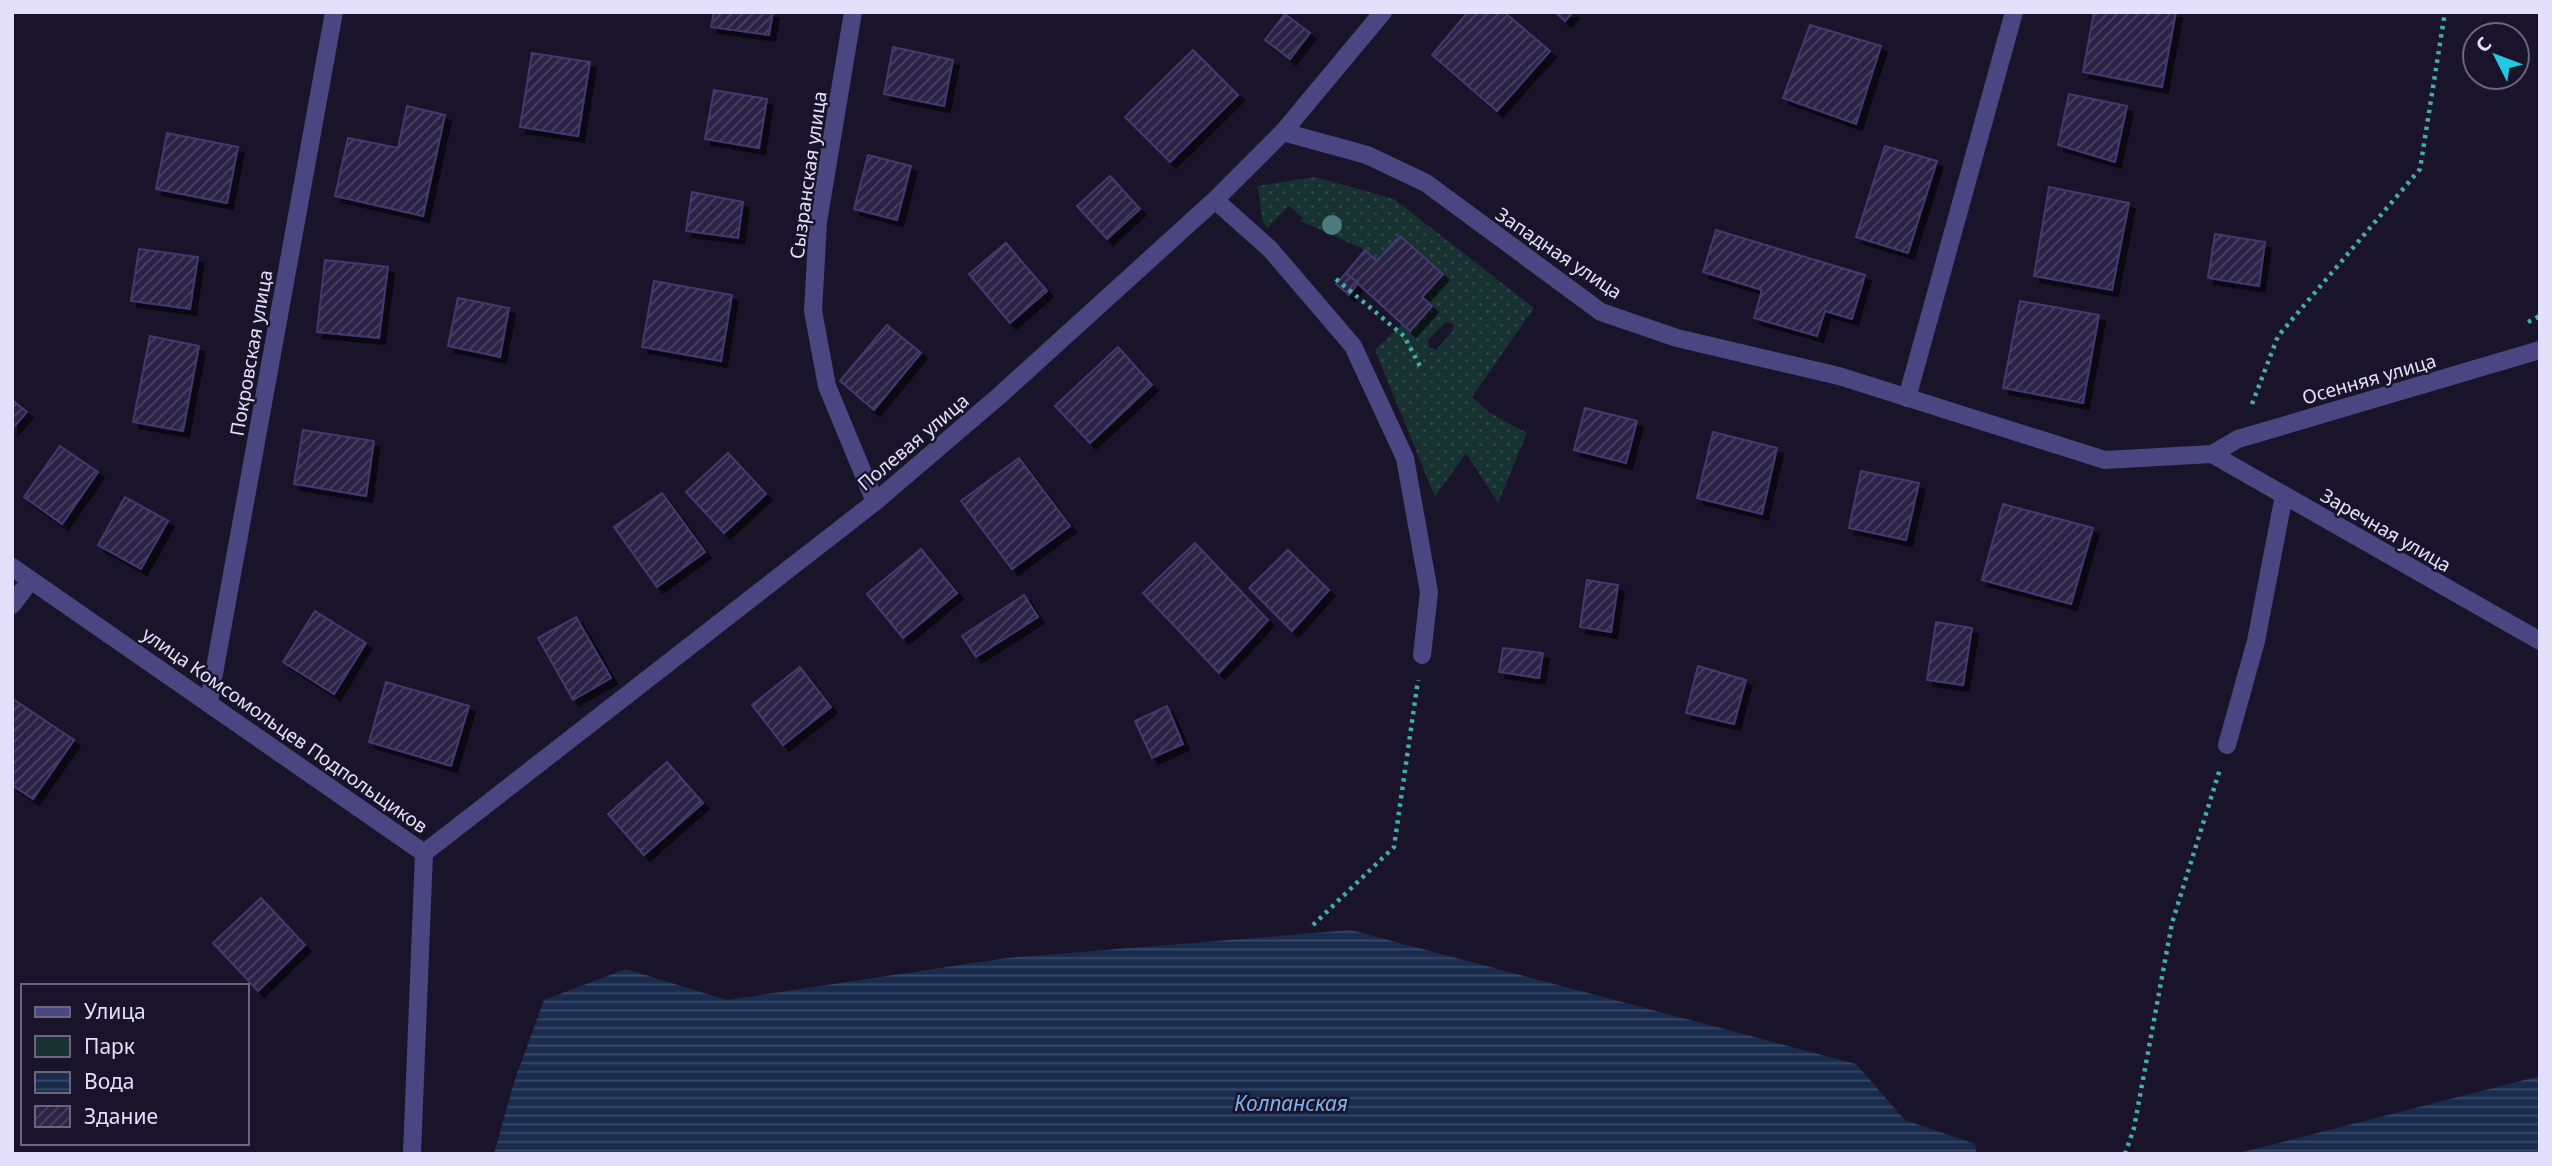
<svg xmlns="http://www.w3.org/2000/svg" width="2552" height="1166" viewBox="0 0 2552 1166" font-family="'Noto Sans',sans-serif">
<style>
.green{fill:url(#green-dots);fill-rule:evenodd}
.water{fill:url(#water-rules)}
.building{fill:url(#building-hatch);stroke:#453870;stroke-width:2;filter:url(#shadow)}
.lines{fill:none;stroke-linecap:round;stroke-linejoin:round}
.path{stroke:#41aeab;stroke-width:4.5;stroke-dasharray:3.5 5;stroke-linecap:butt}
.minor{stroke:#4a4681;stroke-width:18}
.tree{fill:#4b7d7c}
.labels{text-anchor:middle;stroke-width:5;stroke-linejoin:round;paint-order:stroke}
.street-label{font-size:19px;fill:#e4e0fb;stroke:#191429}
.water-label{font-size:21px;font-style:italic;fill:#7bb4ee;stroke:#191429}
</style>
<defs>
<pattern id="green-dots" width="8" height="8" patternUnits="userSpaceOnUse" patternTransform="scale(1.75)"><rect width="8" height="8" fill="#183232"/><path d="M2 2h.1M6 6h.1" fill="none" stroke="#2e4646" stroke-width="1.8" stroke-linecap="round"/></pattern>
<pattern id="water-rules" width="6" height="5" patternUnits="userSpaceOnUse" patternTransform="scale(1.75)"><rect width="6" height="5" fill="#192c4d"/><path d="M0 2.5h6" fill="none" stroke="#3a4a68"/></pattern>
<pattern id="building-hatch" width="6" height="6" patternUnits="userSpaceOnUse" patternTransform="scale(1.75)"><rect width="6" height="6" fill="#2c2347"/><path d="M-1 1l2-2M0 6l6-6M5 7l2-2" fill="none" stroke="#4a4362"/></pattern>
<filter id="shadow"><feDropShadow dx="6" dy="6" stdDeviation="0" flood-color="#0009"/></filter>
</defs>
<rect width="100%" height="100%" fill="#191429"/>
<!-- green -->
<path class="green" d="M1315,177L1394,199L1534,308L1472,397L1490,413L1527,433L1498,503L1466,453L1435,497L1375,350L1402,324L1410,331L1432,307L1422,297L1442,274L1400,236L1377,261L1365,250L1301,221L1303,218L1289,206L1267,228L1262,220L1258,186ZM1446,322L1453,324L1452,332L1436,350L1429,347L1428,340Z"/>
<!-- water -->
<g class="water">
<polygon points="1351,930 1856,1064 1905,1120 1975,1144 1977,1154 494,1154 514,1082 544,1000 626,969 727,1000 1007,958"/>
<polygon points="2540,1076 2540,1154 2235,1154"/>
</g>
<!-- building -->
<g class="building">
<polygon points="714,12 773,12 769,35 711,27"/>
<polygon points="1468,12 1504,12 1550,51 1497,111 1432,55"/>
<polygon points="1555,12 1573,12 1565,21"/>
<polygon points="2094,12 2176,12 2162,87 2083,72"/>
<polygon points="1285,14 1310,33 1290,59 1265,40"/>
<polygon points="1810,25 1881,46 1856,124 1783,98"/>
<polygon points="893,47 953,60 944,106 884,94"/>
<polygon points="1193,50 1238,95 1170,162 1125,117"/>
<polygon points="532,53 590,62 578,136 520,127"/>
<polygon points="714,90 767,99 759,148 705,139"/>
<polygon points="2069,94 2127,106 2115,162 2058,145"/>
<polygon points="407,106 445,115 423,216 335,196 348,138 398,148"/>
<polygon points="167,133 238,147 227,203 156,189"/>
<polygon points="1885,146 1937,161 1908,253 1856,237"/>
<polygon points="868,155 911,166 897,220 854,209"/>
<polygon points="1110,176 1140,209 1107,239 1077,206"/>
<polygon points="2049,187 2129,203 2112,290 2034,276"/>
<polygon points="692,192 743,202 738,238 686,231"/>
<polygon points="1716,230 1865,275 1852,319 1825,311 1817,336 1754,318 1762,290 1703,272"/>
<polygon points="2215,234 2265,242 2259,286 2208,278"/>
<polygon points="1400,236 1443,274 1422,297 1432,306 1410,331 1346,273 1365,250 1377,261"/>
<polygon points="1006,243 1047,291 1010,323 969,274"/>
<polygon points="139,249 198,257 190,309 131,301"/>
<polygon points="325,260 388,267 379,338 317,332"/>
<polygon points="1346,273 1358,283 1349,295 1336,284"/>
<polygon points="654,281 732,295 721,361 642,347"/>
<polygon points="458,298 509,308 500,357 448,346"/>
<polygon points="2020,301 2099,315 2083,403 2003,388"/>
<polygon points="887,325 921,353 874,410 840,381"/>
<polygon points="150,336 199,346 183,431 133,422"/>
<polygon points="1118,347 1152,385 1090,443 1055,406"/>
<polygon points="12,400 27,412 12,429"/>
<polygon points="1585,408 1637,421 1626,463 1574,450"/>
<polygon points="303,430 374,441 366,496 294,484"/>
<polygon points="1713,432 1777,448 1762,514 1697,498"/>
<polygon points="60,446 98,472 62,524 24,497"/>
<polygon points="728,453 766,494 724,533 686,492"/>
<polygon points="1019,458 1070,526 1012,569 961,501"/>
<polygon points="1861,471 1919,483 1906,540 1849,528"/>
<polygon points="662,493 705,552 657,587 614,527"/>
<polygon points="125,497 168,521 141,569 98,545"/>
<polygon points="2003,504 2093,528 2071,604 1982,580"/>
<polygon points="1195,543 1268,620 1219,673 1143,593"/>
<polygon points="921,549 957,593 903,638 867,594"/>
<polygon points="1288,550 1329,590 1292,631 1249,588"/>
<polygon points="1587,580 1618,585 1611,632 1580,627"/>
<polygon points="1024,595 1038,617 976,657 962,636"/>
<polygon points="315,611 366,643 334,694 283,662"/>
<polygon points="576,617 611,678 573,700 538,638"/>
<polygon points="1936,622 1972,628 1963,685 1927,680"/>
<polygon points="1503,648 1543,653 1539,678 1499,672"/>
<polygon points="1698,666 1746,680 1734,724 1686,713"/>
<polygon points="800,667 831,707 783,745 752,705"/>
<polygon points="386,682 469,706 451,766 369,742"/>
<polygon points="13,699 74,740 33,799 12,785"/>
<polygon points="1167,706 1183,744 1152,758 1135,721"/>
<polygon points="667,762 703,803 644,855 608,814"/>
<polygon points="261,898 305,945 258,991 213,943"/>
</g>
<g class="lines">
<!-- path -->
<g class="path">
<polyline points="1336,279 1404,336 1421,368"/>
<polyline points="2528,322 2540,316"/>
<polyline points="2252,404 2278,336 2420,169 2445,12"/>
<polyline points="1313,925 1394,847 1418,680"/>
<polyline points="2125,1154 2134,1128 2172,923 2220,769"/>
</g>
<!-- minor -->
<g class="minor">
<polyline points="853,12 818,222 813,311 827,386 875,502"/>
<polyline points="1283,132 1367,155 1426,183 1601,312 1677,338 1839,376 2105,460 2212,454 2238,439 2540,350"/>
<polyline points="1215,200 1270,249 1353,346 1405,458 1429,592 1422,655"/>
<polyline points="1907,398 2014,12"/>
<polyline points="2212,454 2540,641"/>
<polyline points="12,567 424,853"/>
<polyline points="12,605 30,581"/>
<polyline points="209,701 334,12"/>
<polyline points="2227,745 2256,641 2284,495"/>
<polyline points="424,853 875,502 999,396 1215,200 1283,132 1383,12"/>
<polyline points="412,1154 424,853"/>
</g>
</g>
<!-- trees -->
<circle class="tree" cx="1332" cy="225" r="10"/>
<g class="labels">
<!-- street labels -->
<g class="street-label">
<text transform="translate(808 175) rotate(-82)" y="7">Сызранская улица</text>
<text transform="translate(1559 253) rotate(34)" y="7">Западная улица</text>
<text transform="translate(251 353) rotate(-80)" y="7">Покровская улица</text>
<text transform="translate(2369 379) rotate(-16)" y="7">Осенняя улица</text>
<text transform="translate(913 442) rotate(-40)" y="7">Полевая улица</text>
<text transform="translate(2386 530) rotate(30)" y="7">Заречная улица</text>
<text transform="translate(285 730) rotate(35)" y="7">улица Комсомольцев Подпольщиков</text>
</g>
<!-- water labels -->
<g class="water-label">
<text x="1291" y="1111">Колпанская</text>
</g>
</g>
<!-- border -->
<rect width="2552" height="1166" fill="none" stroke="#e4e0fb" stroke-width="28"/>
<!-- legend -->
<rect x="21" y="984" width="228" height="161" fill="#191429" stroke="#6a667d" stroke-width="2"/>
<rect x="35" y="1007" width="35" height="10" fill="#4a4681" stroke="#6a667d" stroke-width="2"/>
<text x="84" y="1019" font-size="21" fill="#e4e0fb">Улица</text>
<rect x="35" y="1036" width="35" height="21" fill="#183232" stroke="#6a667d" stroke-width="2"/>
<text x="84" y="1054" font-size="21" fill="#e4e0fb">Парк</text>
<rect x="35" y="1072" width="35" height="21" fill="url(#water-rules)" stroke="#6a667d" stroke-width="2"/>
<text x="84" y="1089" font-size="21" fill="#e4e0fb">Вода</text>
<rect x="35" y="1106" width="35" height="21" fill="url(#building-hatch)" stroke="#6a667d" stroke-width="2"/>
<text x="84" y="1124" font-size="21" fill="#e4e0fb">Здание</text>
<!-- north arrow -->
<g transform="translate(2496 56) rotate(312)"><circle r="33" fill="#191429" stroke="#6a667d" stroke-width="2"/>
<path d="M0-5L12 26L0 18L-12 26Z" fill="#25c8e2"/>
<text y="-10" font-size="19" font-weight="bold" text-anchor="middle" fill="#e4e0fb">С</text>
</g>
</svg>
